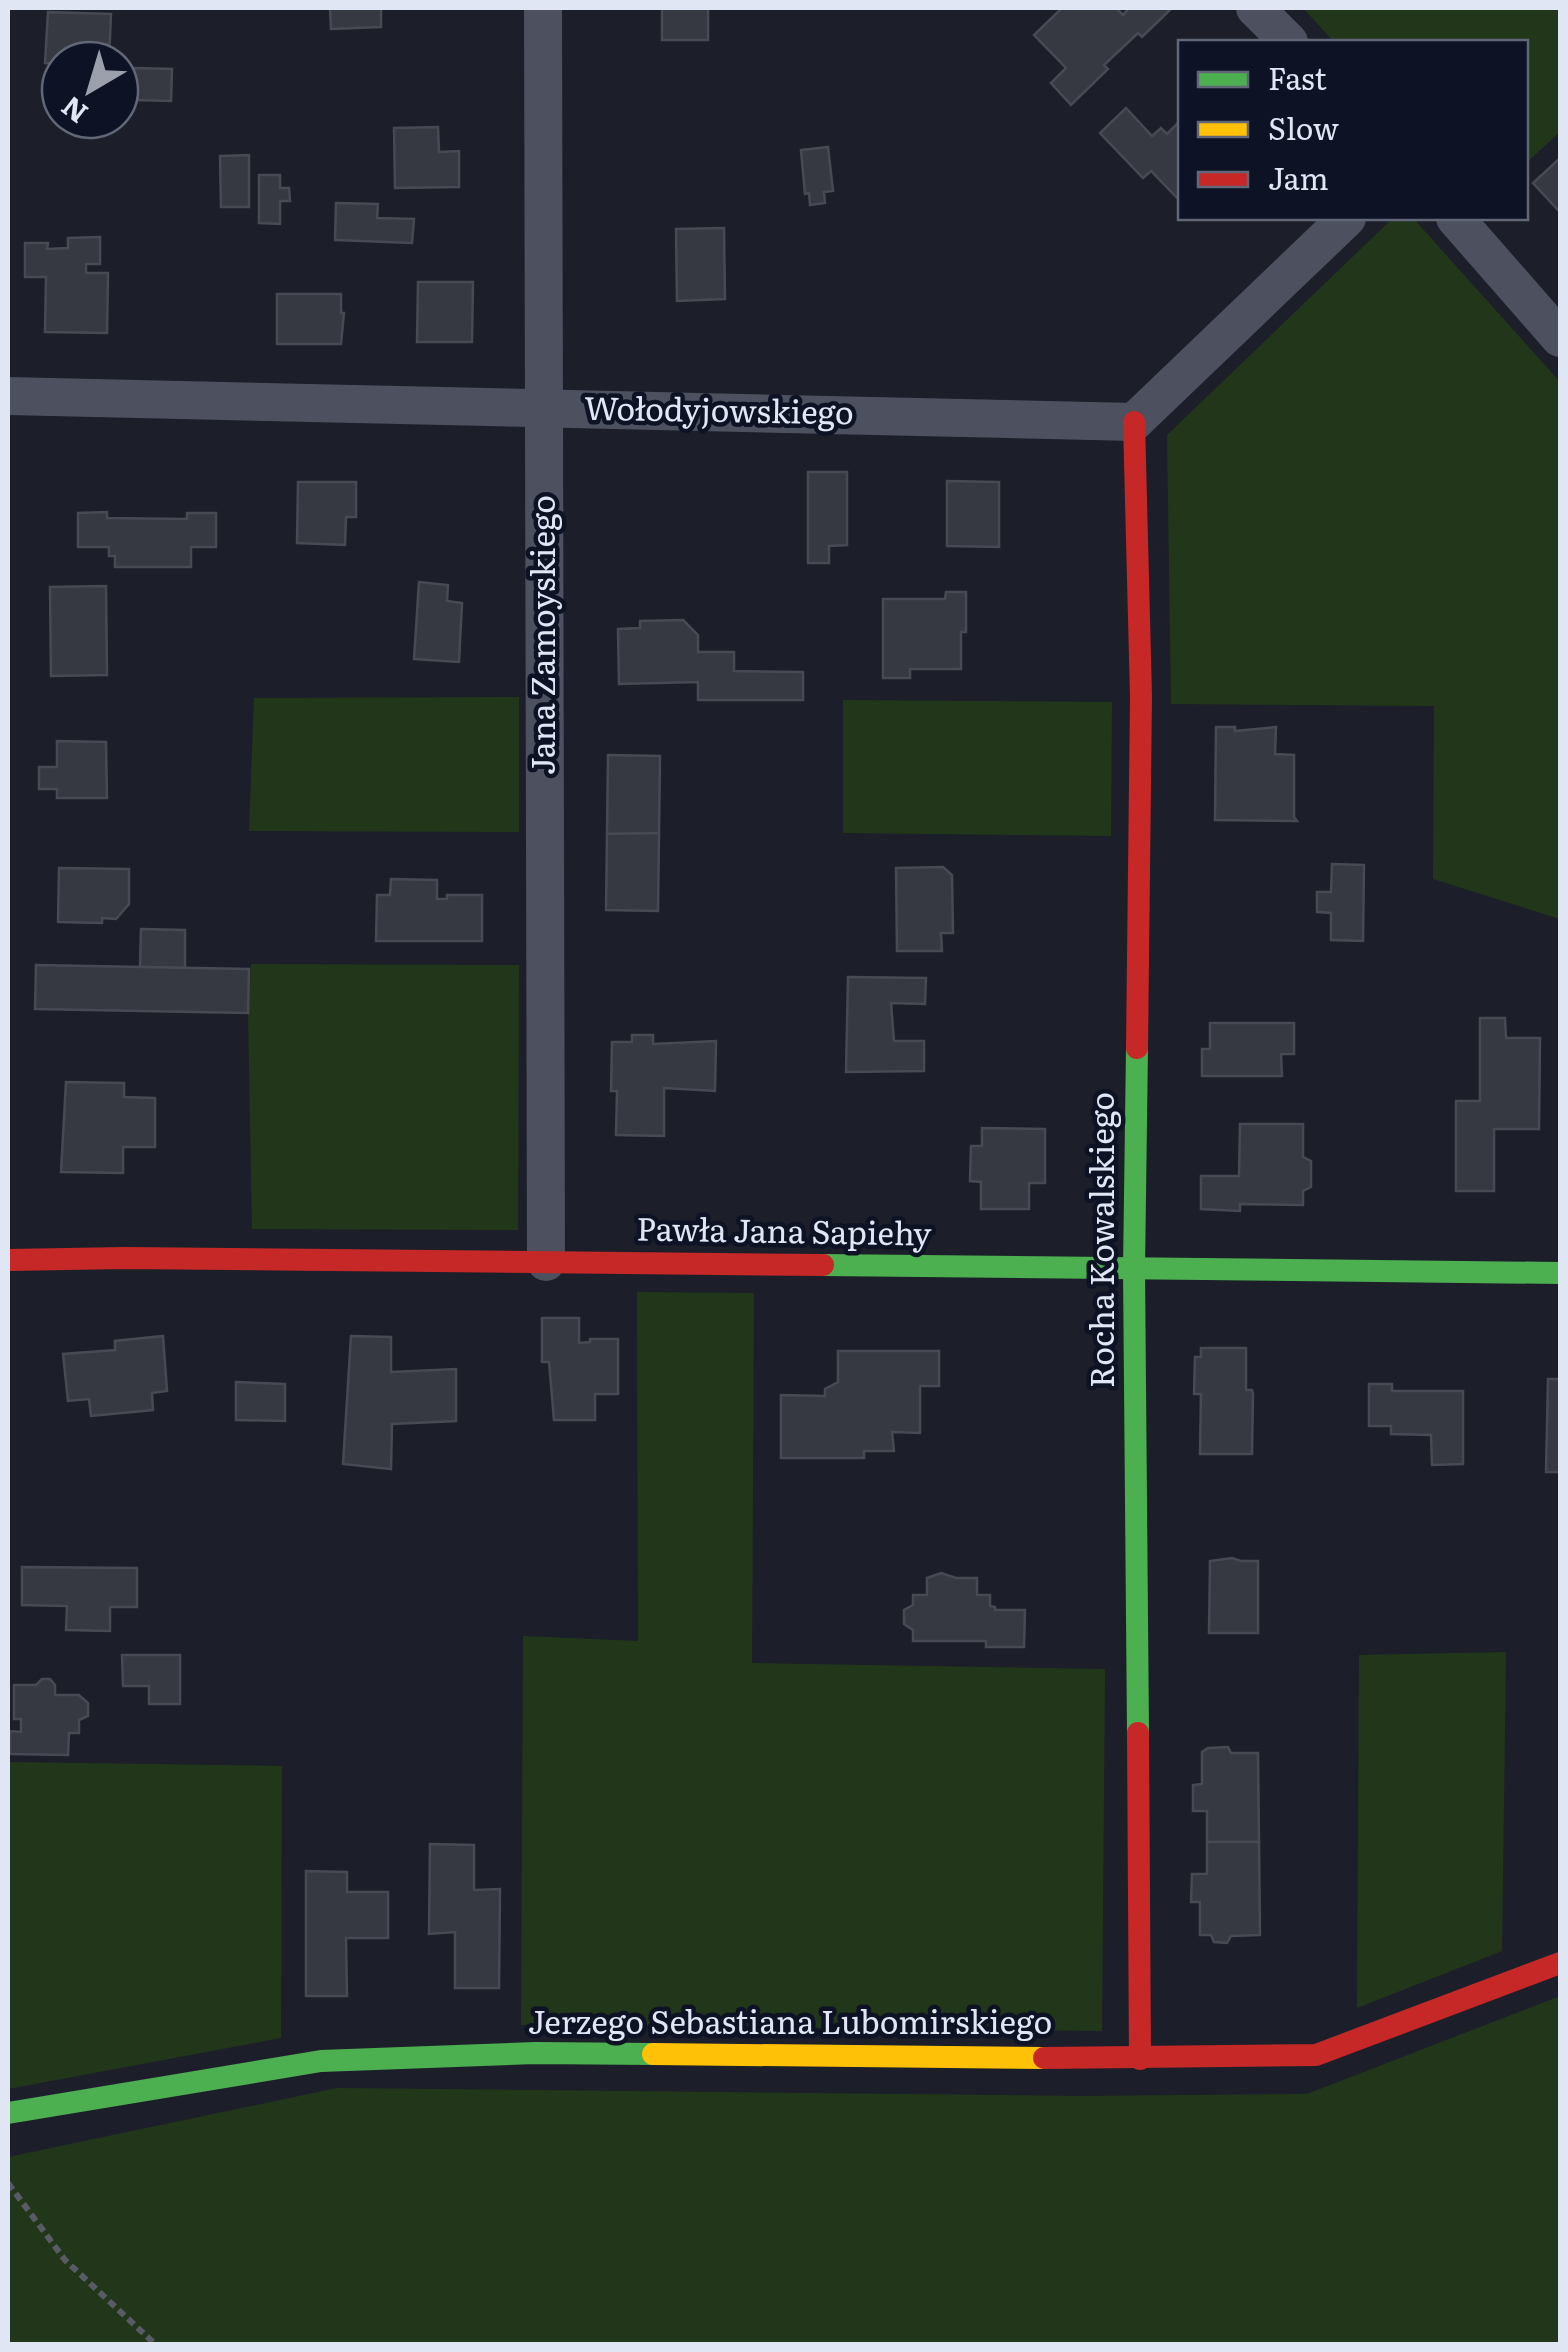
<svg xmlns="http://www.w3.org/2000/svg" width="1568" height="2352" viewBox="0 0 1568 2352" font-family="Literata,serif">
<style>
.green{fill:#223719}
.building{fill:#363941;stroke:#474a53;stroke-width:2.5}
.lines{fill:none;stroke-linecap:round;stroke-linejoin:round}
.path{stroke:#585b66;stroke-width:6;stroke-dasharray:8 5;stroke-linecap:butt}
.street{stroke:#4c505f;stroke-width:38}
.fast{stroke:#4caf50;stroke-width:22}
.slow{stroke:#ffc107;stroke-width:22}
.jam{stroke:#c62828;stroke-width:22}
.labels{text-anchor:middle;stroke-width:9;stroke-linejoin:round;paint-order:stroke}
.street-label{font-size:32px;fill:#e0e6f3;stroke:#0d1325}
</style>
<rect width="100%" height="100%" fill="#1c1f29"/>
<!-- green -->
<g class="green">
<polygon points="1303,8 1560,8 1560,132 1526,163 1526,42 1334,42"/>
<polygon points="1393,218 1413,218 1560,382 1560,919 1433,879 1434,706 1171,704 1167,435"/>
<polygon points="519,697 519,832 249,831 254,698"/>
<polygon points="843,700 1112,702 1111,836 843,833"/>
<polygon points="251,964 519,965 518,1230 252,1229 248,1013"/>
<polygon points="637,1292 754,1293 752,1663 1105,1669 1102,2031 521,2025 523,1636 638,1641"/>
<polygon points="1506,1652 1502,1951 1357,2008 1359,1655"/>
<polygon points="8,1762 282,1766 281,2038 8,2089"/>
<polygon points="1560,1996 1560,2344 8,2344 8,2157 337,2088 1081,2096 1307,2094"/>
</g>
<!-- building -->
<g class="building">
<polygon points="330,8 381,8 381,27 331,29"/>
<rect x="662" y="8" width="46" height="32"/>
<polygon points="1062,8 1116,8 1123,15 1129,8 1172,8 1142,37 1138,33 1104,65 1108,69 1071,105 1051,83 1066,68 1034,35"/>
<polygon points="48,12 111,14 109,60 60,60 60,64 45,63"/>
<polygon points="133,68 172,69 171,101 133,100"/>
<polygon points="1126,108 1152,136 1161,128 1167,134 1180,121 1180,201 1151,171 1143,178 1100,133"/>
<polygon points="438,127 439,152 459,151 459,187 395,188 394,128"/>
<polygon points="828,147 833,191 824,192 825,203 810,205 809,193 805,194 801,150"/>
<polygon points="249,155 249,207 221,207 220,156"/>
<polygon points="1560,158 1560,209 1558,210 1533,183"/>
<polygon points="259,175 280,175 280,188 289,188 290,201 280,201 280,224 259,223"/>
<polygon points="336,203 378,204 377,218 414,219 412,243 335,240"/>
<polygon points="724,228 725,299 677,301 676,229"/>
<polygon points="100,237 100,264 86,264 86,273 108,273 107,333 45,332 46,277 25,277 25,243 48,243 47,249 68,248 68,238"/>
<polygon points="418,282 473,282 472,342 417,342"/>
<polygon points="277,294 341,294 341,313 344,313 341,344 277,344"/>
<polygon points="808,472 847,472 847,545 829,546 829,563 808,563"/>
<polygon points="947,481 999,482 999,547 947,546"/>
<polygon points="298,482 356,482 356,517 346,517 345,545 297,543"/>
<polygon points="107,512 107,518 187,519 187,513 216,513 216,547 191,547 191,567 115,567 115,556 109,556 109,547 78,547 78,513"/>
<polygon points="419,582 448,585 447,601 462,603 459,662 414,659"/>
<polygon points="106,586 107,675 51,676 50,587"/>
<polygon points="946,592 966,592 966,632 961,632 961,669 910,669 910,678 883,678 883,599 945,599"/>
<polygon points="683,620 698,635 698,652 734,652 734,671 803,672 803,700 698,700 698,682 619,684 618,629 640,628 640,621"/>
<polygon points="1216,727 1235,727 1235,731 1276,727 1275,754 1294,755 1294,817 1297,821 1215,820"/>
<polygon points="57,741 106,742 107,798 57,798 57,789 39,789 39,767 57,767"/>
<polygon points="608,755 660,756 659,833 607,834"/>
<polygon points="659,833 658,911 606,910 607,834"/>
<polygon points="1332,864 1364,865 1363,941 1331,940 1331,913 1317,912 1317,892 1331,892"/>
<polygon points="943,867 952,875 953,933 941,933 942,951 897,951 896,868"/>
<polygon points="59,868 129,869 129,904 116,919 102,918 102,923 58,922"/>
<polygon points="391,879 437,880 437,899 447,899 447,895 482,895 482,941 376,941 377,895 390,895"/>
<polygon points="141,929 185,930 185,968 140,967"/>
<polygon points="36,965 249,969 248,1013 35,1009"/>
<polygon points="848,977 926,978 925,1004 891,1003 894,1041 924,1041 924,1071 846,1072"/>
<polygon points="1480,1018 1505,1018 1506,1038 1540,1038 1539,1129 1494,1129 1494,1191 1456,1191 1456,1101 1480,1101"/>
<polygon points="1210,1023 1294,1023 1294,1054 1281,1054 1282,1076 1202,1076 1202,1049 1210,1049"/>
<polygon points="632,1035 653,1035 653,1044 716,1041 715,1091 664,1088 664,1136 616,1135 617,1091 611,1091 612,1042 632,1042"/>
<polygon points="66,1082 124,1083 124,1097 155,1098 155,1147 123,1147 123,1173 61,1172"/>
<polygon points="1240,1124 1303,1124 1303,1157 1311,1161 1311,1187 1303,1191 1303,1205 1240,1204 1240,1211 1201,1209 1201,1176 1239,1176"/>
<polygon points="982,1128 1045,1129 1045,1183 1029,1183 1029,1209 981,1209 981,1182 970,1181 971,1146 982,1146"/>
<polygon points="542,1318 579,1318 579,1343 590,1342 590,1339 618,1339 618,1394 595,1394 595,1420 554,1420 549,1362 542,1362"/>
<polygon points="163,1336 167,1391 152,1393 153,1410 91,1416 89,1399 68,1401 63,1354 115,1350 115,1341"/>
<polygon points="351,1336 391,1337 391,1372 456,1369 456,1421 392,1424 391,1469 343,1464"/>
<polygon points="1201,1348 1246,1348 1246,1390 1252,1390 1253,1394 1252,1454 1200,1454 1201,1394 1194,1394 1195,1357 1201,1357"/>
<polygon points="838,1351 939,1351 939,1386 920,1386 920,1433 892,1432 894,1451 864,1451 864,1458 781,1458 781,1395 825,1396 825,1389 838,1382"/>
<polygon points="1548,1379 1560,1379 1560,1472 1546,1472"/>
<polygon points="236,1382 285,1384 285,1421 236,1420"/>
<polygon points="1369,1384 1392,1384 1392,1391 1463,1391 1463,1464 1432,1465 1431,1435 1391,1434 1391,1426 1369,1426"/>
<polygon points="1232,1558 1241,1561 1258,1561 1258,1633 1209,1633 1210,1561"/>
<polygon points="22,1567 137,1568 137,1607 110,1607 110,1631 66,1630 67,1606 22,1605"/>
<polygon points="941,1573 956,1578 977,1578 977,1595 990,1595 990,1606 995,1607 995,1610 1025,1610 1024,1647 986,1647 986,1641 913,1641 913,1630 904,1624 904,1610 913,1605 913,1595 927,1595 927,1578"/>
<polygon points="122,1655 180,1655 180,1704 149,1704 149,1686 123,1686"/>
<polygon points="42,1679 50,1679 55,1685 55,1695 79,1695 88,1703 88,1716 79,1720 79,1733 69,1733 68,1755 10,1754 10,1731 21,1732 21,1719 14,1719 14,1685 36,1685"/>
<polygon points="1228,1747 1231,1753 1258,1753 1259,1842 1207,1842 1207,1811 1193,1811 1193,1785 1202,1784 1202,1752 1208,1748"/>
<polygon points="1207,1842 1259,1842 1260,1935 1231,1936 1227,1943 1214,1942 1211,1935 1200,1935 1200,1902 1191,1902 1192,1874 1207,1874"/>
<polygon points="430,1844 474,1845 474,1890 500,1889 499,1988 455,1988 455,1932 429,1934"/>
<polygon points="306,1871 347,1872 347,1892 388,1892 388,1938 346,1938 347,1996 306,1996"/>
</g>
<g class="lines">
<!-- path -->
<polyline class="path" points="8,2183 65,2260 155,2344"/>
<!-- street -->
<g class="street">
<polyline points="543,8 546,1262"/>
<polyline points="1255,8 1289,42"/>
<polyline points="1455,218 1560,338"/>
<polyline points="8,396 1134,422 1347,218"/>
</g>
<!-- fast -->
<g class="fast">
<polyline points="1137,1048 1134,1269 1138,1733"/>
<polyline points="823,1265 1560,1273"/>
<polyline points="8,2113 321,2061 535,2053 653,2054"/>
</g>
<!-- slow -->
<polyline class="slow" points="653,2054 1044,2058"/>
<!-- jam -->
<g class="jam">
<polyline points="1134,422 1141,696 1137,1048"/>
<polyline points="8,1260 125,1258 823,1265"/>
<polyline points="1138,1733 1140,2059"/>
<polyline points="1044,2058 1316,2055 1560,1963"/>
</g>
</g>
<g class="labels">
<!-- street labels -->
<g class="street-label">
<text transform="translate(719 411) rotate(1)" y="11">Wołodyjowskiego</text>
<text transform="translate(544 635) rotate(-90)" y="11">Jana Zamoyskiego</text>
<text transform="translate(784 1232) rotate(1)" y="11">Pawła Jana Sapiehy</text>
<text transform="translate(1103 1240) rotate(-90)" y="11">Rocha Kowalskiego</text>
<text x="790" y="2034">Jerzego Sebastiana Lubomirskiego</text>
</g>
</g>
<!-- border -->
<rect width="1568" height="2352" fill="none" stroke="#e0e6f3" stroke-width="20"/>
<!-- legend -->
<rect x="1178" y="40" width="350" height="180" fill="#0d1325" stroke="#616777" stroke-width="2.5"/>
<rect x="1198" y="72" width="50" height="15" fill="#4caf50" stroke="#616777" stroke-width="2.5"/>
<text x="1268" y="90" font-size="30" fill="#e0e6f3">Fast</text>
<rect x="1198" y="122" width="50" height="15" fill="#ffc107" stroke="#616777" stroke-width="2.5"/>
<text x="1268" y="140" font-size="30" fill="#e0e6f3">Slow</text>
<rect x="1198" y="172" width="50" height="15" fill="#c62828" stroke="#616777" stroke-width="2.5"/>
<text x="1268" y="190" font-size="30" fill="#e0e6f3">Jam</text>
<!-- north arrow -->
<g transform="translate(90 90) rotate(218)"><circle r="48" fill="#0d1325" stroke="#616777" stroke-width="2.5"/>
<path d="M0-8L18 38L0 25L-18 38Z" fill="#9ba0ac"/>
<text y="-15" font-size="28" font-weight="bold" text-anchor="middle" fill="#e0e6f3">N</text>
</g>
</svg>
